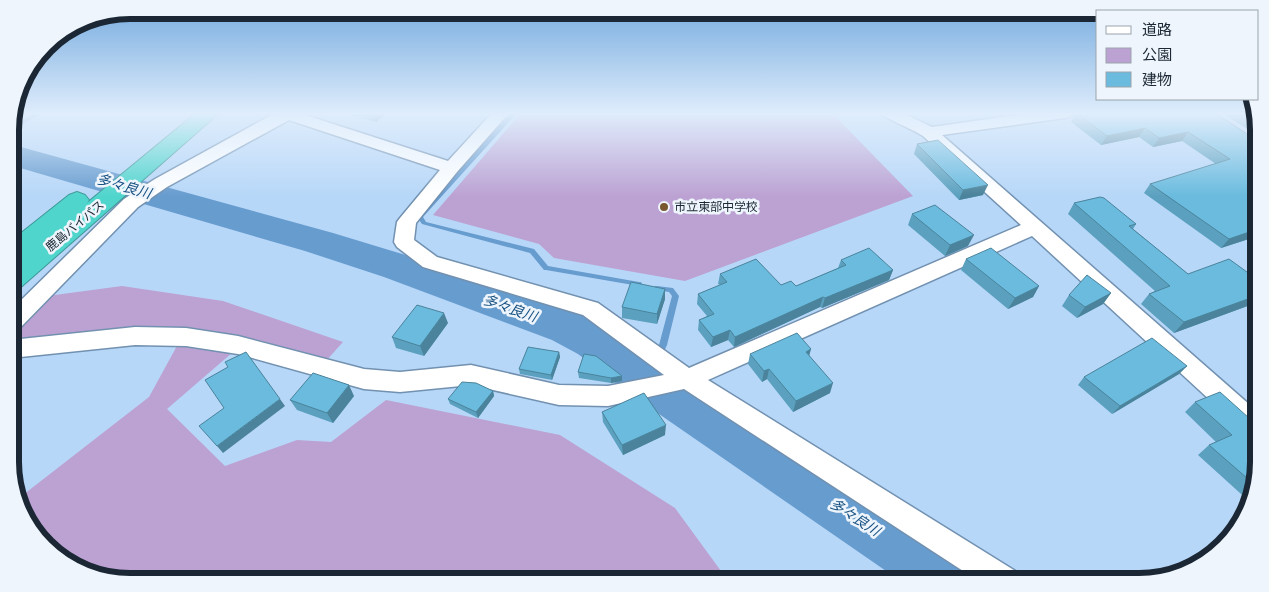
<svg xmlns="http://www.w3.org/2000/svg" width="1269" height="592" viewBox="0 0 1269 592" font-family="'Golos Text','Noto Sans JP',sans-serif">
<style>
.green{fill:#bca2d3}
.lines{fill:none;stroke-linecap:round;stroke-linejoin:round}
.stream{fill:#679ccf;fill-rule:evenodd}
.river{fill:#679ccf;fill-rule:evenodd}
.street-casing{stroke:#7291b0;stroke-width:3}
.highway-casing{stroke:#3d9897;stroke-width:2}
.street{fill:#fff;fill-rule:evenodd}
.highway{fill:#50d5cc;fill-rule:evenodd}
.wall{fill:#5ba1bf}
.shaded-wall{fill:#4a839b}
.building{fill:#6abbde;stroke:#4a839b}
.poi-dot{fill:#79572f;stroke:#eef5fc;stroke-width:2}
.labels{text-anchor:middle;stroke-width:5;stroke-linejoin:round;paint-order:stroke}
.poi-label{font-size:12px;fill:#1b2734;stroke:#eef5fc;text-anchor:start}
.street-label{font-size:12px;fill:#1b2734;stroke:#eef5fc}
.water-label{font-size:14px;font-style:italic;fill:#175182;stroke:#eef5fc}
.rim{fill:none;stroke:#1b2734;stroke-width:6}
</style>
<rect width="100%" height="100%" fill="#b7d7f8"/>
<!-- green -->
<g class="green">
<polygon points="521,113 832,113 913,196 685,281 554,258 539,244 433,215"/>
<polygon points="122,286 223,301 343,342 325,362 247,340 167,409 225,466 297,440 331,442 386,400 560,435 675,508 729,582 130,582 84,573 35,535 19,498 149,397 178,344 27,351 11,344 11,312 25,299"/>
</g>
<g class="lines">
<!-- stream -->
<g class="stream">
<polygon points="35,113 42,113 10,131 10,127"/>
<polygon points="511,113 517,113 423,217 426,222 534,249 548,266 639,282 641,282 642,284 641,286 639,286 546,270 544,270 530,253 422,224 417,217 418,216"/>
<polygon points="655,286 657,286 673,288 679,296 667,345 650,382 647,383 644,382 643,380 659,345 672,296 669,292 655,290 654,288"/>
</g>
<!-- river -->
<polygon class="river" points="10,144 333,233 412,257 584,316 610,330 664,366 974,561 982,582 902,582 630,394 578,354 552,340 384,277 305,251 10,165"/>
<defs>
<path id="street" d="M275,113H299L448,161L492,113H509L457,172L416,223L414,240L437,257L598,303L689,368L1021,225L923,136C916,131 883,117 880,113H903L932,127L1030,113H1073L1071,116L1065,118L942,135L1259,413V440L1250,437L1032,236L708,380L1017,572L1022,582H980L684,389L608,406L559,405L471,385L400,392L364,389L238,354L186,346L135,345L11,358V340L135,327L186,328L238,336L364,369L400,372L471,365L559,385L608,386L664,375L583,315L423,267L397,247L394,242L397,222L400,218L440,170L289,120L167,187L138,207L19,329L11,331V310L124,199L155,179Z"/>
<polygon id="highway" points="196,113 219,113 21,287 11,290 11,266 16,262 11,263 11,241 69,195 77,192 85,195 89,200 87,203"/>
</defs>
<!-- street casing -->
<use href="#street" class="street-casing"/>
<!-- highway casing -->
<use href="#highway" class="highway-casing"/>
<!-- street -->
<use href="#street" class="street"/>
<!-- highway -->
<use href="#highway" class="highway"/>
</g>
<!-- wall -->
<g class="wall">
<polygon points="346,113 387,113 376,122"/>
<polygon points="1076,113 1215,113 1258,236 1221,248 1144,193 1150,184 1216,164 1182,141 1153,147 1139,137 1101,145 1071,122"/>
<polygon points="1222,113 1258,113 1258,136"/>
<polygon points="917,144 983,195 959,200 914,154"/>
<polygon points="1074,203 1136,224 1133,229 1188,274 1256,288 1253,304 1174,333 1141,304 1149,294 1155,291 1068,214"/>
<polygon points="912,214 968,246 945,256 908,225"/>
<polygon points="966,259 1039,286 1033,297 1008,309 961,270"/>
<polygon points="841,260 893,270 889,280 822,308 820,307 734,347 728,340 711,347 698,330 699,320 707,316 697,304 698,294 720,285 718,284 720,274 781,285 796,286 838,268"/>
<polygon points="665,289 665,299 657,324 622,318 622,307"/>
<polygon points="1111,293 1103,304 1077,318 1062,306 1069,295"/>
<polygon points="448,323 424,356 396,348 392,337"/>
<polygon points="811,349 809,355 830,393 793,412 767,379 762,382 748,364 750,354"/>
<polygon points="559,352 560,357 552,380 520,374 519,369"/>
<polygon points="584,354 622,381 611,383 579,378 578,372"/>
<polygon points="1187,366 1179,374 1112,414 1078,385 1084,377"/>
<polygon points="493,391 494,396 478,418 450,404 448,399"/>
<polygon points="354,396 333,423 297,410 290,400"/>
<polygon points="1195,402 1259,427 1259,463 1251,503 1198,455 1209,445 1216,442 1185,412"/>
<polygon points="602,412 665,435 623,455 603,422"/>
</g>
<!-- shaded-wall -->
<g class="shaded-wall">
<polygon points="378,113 387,113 376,122 374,116"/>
<polygon points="1145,128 1139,137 1101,145 1107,136"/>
<polygon points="1188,132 1182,141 1153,147 1159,138"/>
<polygon points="988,185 983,195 959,200 963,190"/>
<polygon points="1258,229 1258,236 1221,248 1229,239"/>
<polygon points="974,235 968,246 945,256 950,245"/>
<polygon points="893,270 889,280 822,308 825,298"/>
<polygon points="1258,283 1258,285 1251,293 1253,285"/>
<polygon points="1039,286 1033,297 1008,309 1015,298"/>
<polygon points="665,289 665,299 657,324 657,314"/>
<polygon points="1111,293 1103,304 1077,318 1085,307"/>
<polygon points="1259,295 1259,298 1253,304 1174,333 1184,322"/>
<polygon points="823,297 820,307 734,347 735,337"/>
<polygon points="444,313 448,323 424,356 420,346"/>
<polygon points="730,330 728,340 711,347 713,337"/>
<polygon points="811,349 808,360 806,352"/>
<polygon points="559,352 560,357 552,380 551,375"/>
<polygon points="1187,366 1179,374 1112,414 1120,406"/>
<polygon points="769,369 767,379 762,382 764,371"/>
<polygon points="622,376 622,381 611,383 611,378"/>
<polygon points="833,383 830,393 793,412 796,401"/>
<polygon points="349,385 354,396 333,423 327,413"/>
<polygon points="493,391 494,396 478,418 476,412"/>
<polygon points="280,399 285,406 223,453 217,446"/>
<polygon points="666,425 665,435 623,455 622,445"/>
</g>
<!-- building -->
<g class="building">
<polygon points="363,113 378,113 374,116"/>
<polygon points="1076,113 1215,113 1258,141 1258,229 1229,239 1150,184 1230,159 1188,132 1159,138 1145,128 1107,136"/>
<polygon points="1243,113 1258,113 1258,122"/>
<polygon points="938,140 988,185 963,190 917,144"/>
<polygon points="1100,197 1104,198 1136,224 1129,226 1188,274 1229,259 1258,280 1258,283 1253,285 1258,289 1259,295 1184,322 1149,294 1170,286 1074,203"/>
<polygon points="935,205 974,235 950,245 912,214"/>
<polygon points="869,248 893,270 825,298 823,297 735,337 730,330 713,337 699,320 714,314 698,294 727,282 720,274 756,259 781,285 791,281 796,286 846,265 841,260"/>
<polygon points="991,248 1039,286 1015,298 966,259"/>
<polygon points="1087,275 1111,293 1085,307 1069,295"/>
<polygon points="631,282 665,289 657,314 622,307"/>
<polygon points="417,305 444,313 420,346 392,337"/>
<polygon points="797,333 811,349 806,352 833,383 796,401 769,369 764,371 750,354"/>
<polygon points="1152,338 1187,366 1120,406 1084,377"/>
<polygon points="528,347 559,352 551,375 519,369"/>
<polygon points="246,352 280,399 217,446 199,426 224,408 205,380 228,367 225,362"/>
<polygon points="584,354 596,356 622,376 611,378 578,372"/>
<polygon points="313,373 349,385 327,413 290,400"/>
<polygon points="462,382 476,383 493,391 476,412 448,399"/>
<polygon points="1220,392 1259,427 1259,463 1255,485 1209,445 1232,435 1195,402"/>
<polygon points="644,393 666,425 622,445 602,412"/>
</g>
<!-- sky -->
<linearGradient id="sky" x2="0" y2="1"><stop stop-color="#74aade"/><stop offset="0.58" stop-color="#dfedfc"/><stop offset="1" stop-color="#dfedfc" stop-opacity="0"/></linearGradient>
<rect width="1269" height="196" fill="url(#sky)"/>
<!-- markers -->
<circle class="poi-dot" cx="664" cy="207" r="5"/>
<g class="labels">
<!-- poi labels -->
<g class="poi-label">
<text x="674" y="211">市立東部中学校</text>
</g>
<!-- street labels -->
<g class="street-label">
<text transform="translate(75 226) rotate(-40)" y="4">鹿島バイパス</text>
</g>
<!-- water labels -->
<g class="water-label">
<text transform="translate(124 186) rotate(16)" y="5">多々良川</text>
<text transform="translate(510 308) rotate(19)" y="5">多々良川</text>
<text transform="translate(855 517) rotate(33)" y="5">多々良川</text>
</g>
</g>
<!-- crop -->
<path d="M0 0H1269V592H0ZM130 19H1139A111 111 0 0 1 1250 130V462A111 111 0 0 1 1139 573H130A111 111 0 0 1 19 462V130A111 111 0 0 1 130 19Z" fill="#eef5fc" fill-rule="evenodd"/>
<path class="rim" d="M130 19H1139A111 111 0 0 1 1250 130V462A111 111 0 0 1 1139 573H130A111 111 0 0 1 19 462V130A111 111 0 0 1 130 19Z"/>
<!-- legend -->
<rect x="1096" y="10" width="162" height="90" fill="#eef5fc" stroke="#9aa3ac"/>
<rect x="1106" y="26" width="25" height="8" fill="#ffffff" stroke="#9aa3ac"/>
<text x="1142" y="35" font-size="15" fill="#1b2734">道路</text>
<rect x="1106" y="48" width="25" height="15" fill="#bca2d3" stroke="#9aa3ac"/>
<text x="1142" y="60" font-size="15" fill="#1b2734">公園</text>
<rect x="1106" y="72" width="25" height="15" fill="#6abbde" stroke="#9aa3ac"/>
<text x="1142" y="85" font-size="15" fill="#1b2734">建物</text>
</svg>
